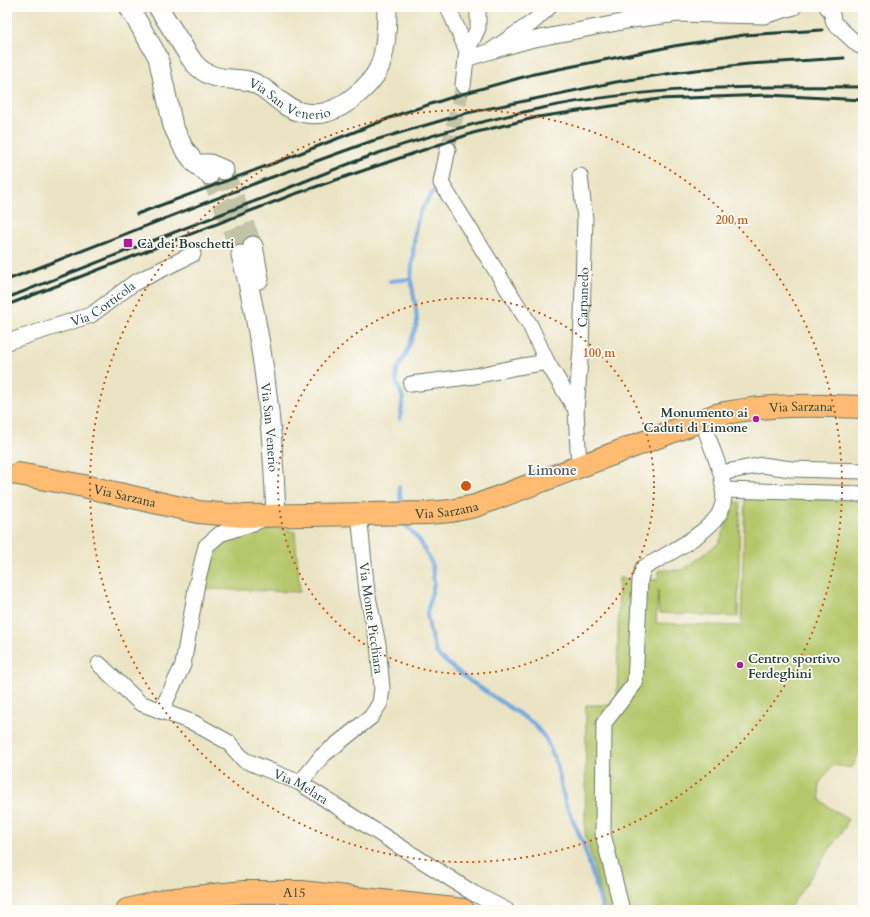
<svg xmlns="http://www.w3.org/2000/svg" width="870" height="917" viewBox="0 0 870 917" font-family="Cardo,serif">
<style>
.green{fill:#b5c76a;stroke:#6a824f}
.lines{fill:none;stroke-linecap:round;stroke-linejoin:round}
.stream{stroke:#73a9e1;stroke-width:4}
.minor-tunnel{stroke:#c2c3a7;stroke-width:15;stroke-dasharray:15 8;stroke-linecap:butt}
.tertiary-tunnel{stroke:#c2c3a7;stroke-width:19;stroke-dasharray:19 10;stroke-linecap:butt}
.minor-casing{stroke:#676;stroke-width:17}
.tertiary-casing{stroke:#676;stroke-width:21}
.primary-casing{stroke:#676;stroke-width:24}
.motorway-casing{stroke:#676;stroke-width:24}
.minor{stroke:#fff;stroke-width:15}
.tertiary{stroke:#fff;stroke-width:19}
.primary{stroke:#febb71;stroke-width:22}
.motorway{stroke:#febb71;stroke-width:22}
.rail{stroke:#1f3d34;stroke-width:3}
.ring{fill:none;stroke:#d45610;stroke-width:2;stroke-dasharray:2 4}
.poi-dot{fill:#b5179e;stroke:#fdfcf7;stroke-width:1.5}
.labels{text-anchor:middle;stroke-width:3.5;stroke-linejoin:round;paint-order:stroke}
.street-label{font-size:13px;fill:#1f3d34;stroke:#fdfcf7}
.poi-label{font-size:13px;font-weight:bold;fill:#1f3d34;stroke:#fdfcf7;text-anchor:start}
.neighbourhood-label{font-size:14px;font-weight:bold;fill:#595f6e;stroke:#fdfcf7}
.centre{fill:#d45610;stroke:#fdfcf7;stroke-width:2}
.ring-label{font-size:12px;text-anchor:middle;font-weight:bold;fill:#d45610;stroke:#fdfcf7;stroke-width:3.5;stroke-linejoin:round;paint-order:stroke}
</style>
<rect width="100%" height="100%" fill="#fdfcf7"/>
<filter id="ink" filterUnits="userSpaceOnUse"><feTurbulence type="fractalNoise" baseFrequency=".025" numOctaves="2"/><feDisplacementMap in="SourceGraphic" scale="8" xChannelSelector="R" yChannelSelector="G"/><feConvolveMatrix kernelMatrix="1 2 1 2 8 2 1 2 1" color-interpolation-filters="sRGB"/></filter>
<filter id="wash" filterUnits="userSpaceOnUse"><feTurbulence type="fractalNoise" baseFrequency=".012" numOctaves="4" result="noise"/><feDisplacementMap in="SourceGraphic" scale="16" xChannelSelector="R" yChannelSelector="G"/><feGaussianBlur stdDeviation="0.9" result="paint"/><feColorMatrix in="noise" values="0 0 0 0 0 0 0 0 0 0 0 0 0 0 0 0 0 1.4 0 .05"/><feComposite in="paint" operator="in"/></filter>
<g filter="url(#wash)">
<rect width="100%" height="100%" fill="#ebe4c4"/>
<!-- green -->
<g class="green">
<polygon points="745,497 863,500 863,745 852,768 833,765 819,784 820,800 836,812 848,819 845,827 788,910 605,910 585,834 586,705 617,705 619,578 658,580 659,570 682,570 719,543 729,520 733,502 740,502 738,617 659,613 658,590 656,623 741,626"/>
<polygon points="266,524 295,532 300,592 203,589 210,555 219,537"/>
</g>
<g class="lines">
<!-- stream -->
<g class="stream">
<polyline points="390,281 411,279"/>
<polyline points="400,419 403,398 396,381 397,370 406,354 417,324 416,309 411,279 415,230 420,212 435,189"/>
<polyline points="399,487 401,501"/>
<polyline points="404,523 420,541 432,564 434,584 427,613 430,631 436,652 441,658 470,681 533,723 546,739 557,765 565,802 583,843 603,910"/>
</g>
</g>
</g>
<g filter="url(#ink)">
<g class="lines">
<!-- minor-tunnel -->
<polyline class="minor-tunnel" points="448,149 463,85"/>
<!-- tertiary-tunnel -->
<g class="tertiary-tunnel">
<polyline points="224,170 253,246"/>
<polyline points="209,175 222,202 241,255"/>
</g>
<defs>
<g id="minor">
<polyline points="448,7 467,51 463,85"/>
<polyline points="827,7 831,11 834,23 858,45 863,47"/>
<polyline points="467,51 478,28 478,7"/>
<polyline points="491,51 530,40 632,20 678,14 764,16 794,7"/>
<polyline points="466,59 491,51 533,22 549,7"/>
<polyline points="448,149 441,183 530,325 547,362 576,410"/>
<path id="s1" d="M7,342L91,315L134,283L193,254"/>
<polyline points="411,384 475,376 517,367 547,362"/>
<polyline points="702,420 721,473 762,465 791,469 863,471"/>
<path id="s2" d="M579,467L576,410L581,348L585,219L580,176"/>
<polyline points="723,490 863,494"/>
<path id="s3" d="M99,664L140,703L194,723L228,742L244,760L300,783L473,893L506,910"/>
<polyline points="161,711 183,665 197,583 206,546 220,534 259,521"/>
<polyline points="300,783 322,756 371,717 380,703 382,689 378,644 367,592 359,514"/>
<path d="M622,910L603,834L604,723L635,683L640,580L643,568C663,557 713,531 721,510C726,498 723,485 721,473"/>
</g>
<g id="tertiary">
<polyline points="129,7 158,57 173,126 183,147 194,162 209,175"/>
<path id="s4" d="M158,7L191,59C201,73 213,78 230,79C238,80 246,79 254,83C271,90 281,107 300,112C309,114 318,115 327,112C345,107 370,86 378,70C386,55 387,24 387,7"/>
<polyline points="196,164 210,164 224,170"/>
<polyline points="253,246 259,279"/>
<path id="s5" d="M241,255C264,340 273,428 276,515"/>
</g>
<g id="primary">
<path id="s6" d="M18,474L84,486L198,512L242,516L427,513L451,511L475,506L716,415C767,404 811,405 863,407"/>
</g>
<g id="motorway">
<path id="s7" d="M127,910L166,900L244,892H301L463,910"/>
</g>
</defs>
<!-- minor casing -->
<use href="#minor" class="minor-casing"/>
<!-- tertiary casing -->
<use href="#tertiary" class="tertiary-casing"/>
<!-- primary casing -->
<use href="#primary" class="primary-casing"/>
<!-- motorway casing -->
<use href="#motorway" class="motorway-casing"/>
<!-- minor -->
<use href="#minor" class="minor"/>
<!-- tertiary -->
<use href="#tertiary" class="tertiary"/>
<!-- primary -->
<use href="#primary" class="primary"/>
<!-- motorway -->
<use href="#motorway" class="motorway"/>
<!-- rail -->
<g class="rail">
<polyline points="139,213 137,214 288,158 400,114 462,94 534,74 674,46 744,35 822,30"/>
<polyline points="7,280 264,180 372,141 467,113 616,82 679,72 748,64 844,58"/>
<path d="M7,298C93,264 179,230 266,197C300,183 335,169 370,156C423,137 478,122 533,110C642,86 752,86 863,87"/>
<polyline points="7,305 292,195 473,133 538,117 659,99 768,95 863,100"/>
</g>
</g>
</g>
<!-- distance rings -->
<g class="ring">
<circle cx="466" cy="486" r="188"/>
<circle cx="466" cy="486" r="376"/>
</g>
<!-- markers -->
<g class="poi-dot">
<rect x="123" y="238" width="10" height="10" rx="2"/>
<circle cx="756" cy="419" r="4"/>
<circle cx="740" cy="665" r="4"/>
</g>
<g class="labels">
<!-- street labels -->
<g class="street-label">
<text dy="5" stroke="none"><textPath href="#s4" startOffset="172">Via San Venerio</textPath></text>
<text dy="5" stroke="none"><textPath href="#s2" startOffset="170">Carpanedo</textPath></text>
<text dy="5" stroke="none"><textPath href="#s1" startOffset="104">Via Corticola</textPath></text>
<text dy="5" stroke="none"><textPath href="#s6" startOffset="805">Via Sarzana</textPath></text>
<text dy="5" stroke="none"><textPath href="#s5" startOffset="175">Via San Venerio</textPath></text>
<text dy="5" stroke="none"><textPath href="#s6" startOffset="109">Via Sarzana</textPath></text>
<text dy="5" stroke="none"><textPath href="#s6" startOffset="433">Via Sarzana</textPath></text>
<text transform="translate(372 618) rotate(82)" y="5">Via Monte Picchiara</text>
<text dy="5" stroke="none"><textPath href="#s3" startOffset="240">Via Melara</textPath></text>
<text dy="5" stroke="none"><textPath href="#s7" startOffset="169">A15</textPath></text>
</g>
<!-- poi labels -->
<g class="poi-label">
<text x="137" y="248">Cà dei Boschetti</text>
<text x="748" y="417" text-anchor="end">Monumento ai<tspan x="748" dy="15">Caduti di Limone</tspan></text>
<text x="748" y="663">Centro sportivo<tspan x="748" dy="15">Ferdeghini</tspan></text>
</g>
<!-- neighbourhood labels -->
<g class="neighbourhood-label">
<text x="552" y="475">Limone</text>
</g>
</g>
<circle cx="466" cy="486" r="6" class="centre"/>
<g class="ring-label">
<text x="732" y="224">200 m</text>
<text x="599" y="357">100 m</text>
</g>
<!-- margin -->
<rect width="870" height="917" fill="none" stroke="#fdfcf7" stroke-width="24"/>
</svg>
